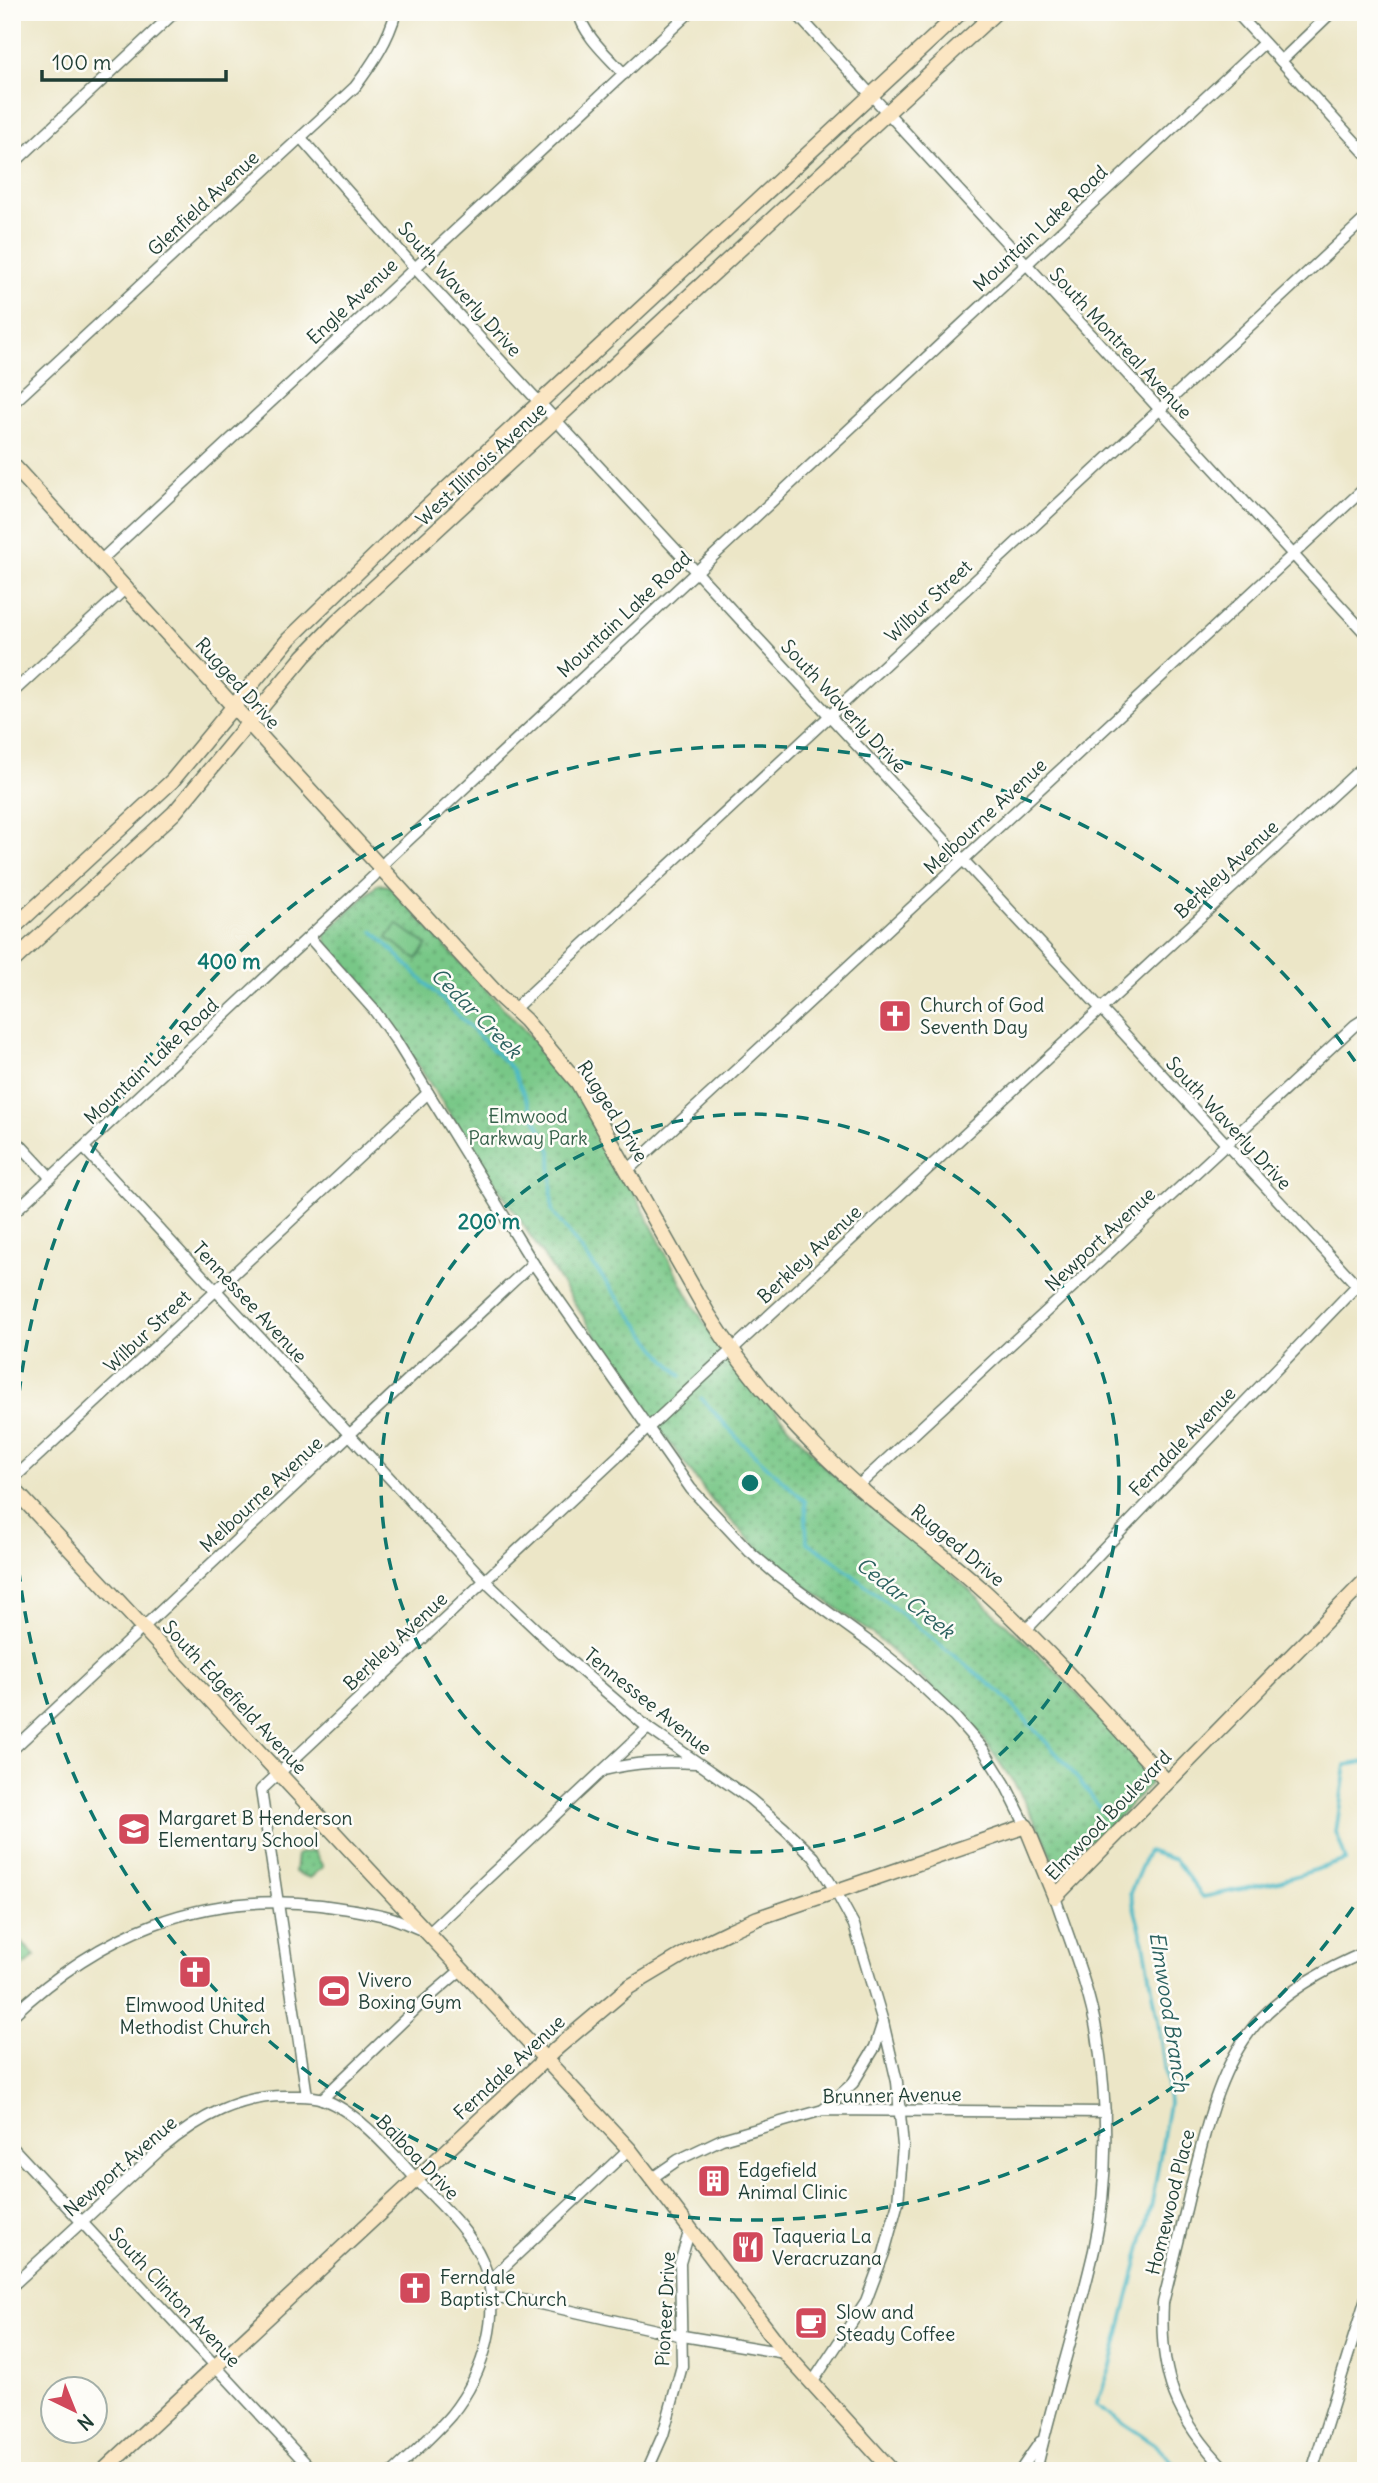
<svg xmlns="http://www.w3.org/2000/svg" width="1378" height="2483" viewBox="0 0 1378 2483" font-family="Delius,sans-serif">
<style>
.park{fill:url(#park-dots);stroke:#4c825e;stroke-width:2}
.pitch{fill:#78c787;stroke:#4c825e;stroke-width:2}
.lines{fill:none;stroke-linecap:round;stroke-linejoin:round}
.stream{stroke:#4cb9c6;stroke-width:3.5}
.street-casing{stroke:#677867;stroke-width:13}
.secondary-casing{stroke:#677867;stroke-width:17}
.street{stroke:#fff;stroke-width:10}
.secondary{stroke:#fbe6c3;stroke-width:14}
.ring{fill:none;stroke:#0f766e;stroke-width:3.5;stroke-dasharray:12 9}
.labels{text-anchor:middle;stroke-width:5;stroke-linejoin:round;paint-order:stroke}
.street-label{font-size:19px;fill:#1f3d34;stroke:#fdfcf7}
.poi-label{font-size:19px;fill:#1f3d34;stroke:#fdfcf7;text-anchor:start}
.park-label{font-size:19px;fill:#356049;stroke:#fdfcf7}
.water-label{font-size:21px;font-style:italic;fill:#2c6260;stroke:#fdfcf7}
.centre{fill:#0f766e;stroke:#fdfcf7;stroke-width:3.5}
.ring-label{font-size:21px;text-anchor:middle;font-weight:bold;fill:#0f766e;stroke:#fdfcf7;stroke-width:5;stroke-linejoin:round;paint-order:stroke}
</style>
<defs>
<pattern id="park-dots" width="8" height="8" patternUnits="userSpaceOnUse" patternTransform="scale(1.75)"><rect width="8" height="8" fill="#78c787"/><path d="M2 2h.1M6 6h.1" fill="none" stroke="#62a36f" stroke-width="1.8" stroke-linecap="round"/></pattern>
</defs>
<rect width="100%" height="100%" fill="#fdfcf7"/>
<filter id="ink" filterUnits="userSpaceOnUse"><feTurbulence type="fractalNoise" baseFrequency=".0143" numOctaves="2"/><feDisplacementMap in="SourceGraphic" scale="14" xChannelSelector="R" yChannelSelector="G"/><feConvolveMatrix kernelMatrix="1 2 1 2 8 2 1 2 1" color-interpolation-filters="sRGB"/></filter>
<filter id="wash" filterUnits="userSpaceOnUse"><feTurbulence type="fractalNoise" baseFrequency=".00686" numOctaves="4" result="noise"/><feDisplacementMap in="SourceGraphic" scale="28" xChannelSelector="R" yChannelSelector="G"/><feGaussianBlur stdDeviation="1.57" result="paint"/><feColorMatrix in="noise" values="0 0 0 0 0 0 0 0 0 0 0 0 0 0 0 0 0 1.4 0 .05"/><feComposite in="paint" operator="in"/></filter>
<g filter="url(#wash)">
<rect width="100%" height="100%" fill="#ece6c7"/>
<!-- park -->
<g class="park">
<polygon points="378,884 389,886 538,1045 573,1089 620,1165 687,1294 708,1329 784,1421 828,1470 939,1562 1054,1669 1149,1772 1151,1779 1149,1785 1073,1865 1060,1868 1055,1863 1044,1838 1016,1786 974,1726 875,1636 788,1573 758,1548 713,1502 637,1398 375,1000 327,944 325,936 328,931"/>
<polygon points="314,1851 323,1867 310,1878 295,1872 297,1854"/>
</g>
<!-- pitch -->
<g class="pitch">
<polygon points="397,924 427,945 417,959 387,938"/>
<polygon points="12,1932 35,1956 12,1977"/>
</g>
<g class="lines">
<!-- stream -->
<g class="stream">
<polyline points="373,931 512,1069 551,1151 552,1211 661,1354 681,1376"/>
<polyline points="701,1398 741,1442 805,1501 807,1542 831,1558 1002,1694 1066,1764 1108,1818"/>
<polyline points="1182,2471 1155,2444 1096,2405 1110,2369 1152,2203 1169,2103 1158,2020 1144,1943 1130,1893 1148,1851 1175,1860 1203,1897 1280,1881 1346,1860 1336,1832 1346,1765 1366,1762"/>
</g>
</g>
</g>
<g filter="url(#ink)">
<g class="lines">
<defs>
<g id="street">
<path d="M578,12C585,37 607,55 624,74"/>
<polyline points="795,12 1366,634"/>
<polyline points="1236,12 1366,154"/>
<polyline points="1281,61 1332,12"/>
<polyline points="301,138 414,267 1366,1295"/>
<polyline points="12,165 175,12"/>
<path d="M12,404L355,87C373,63 388,41 396,12"/>
<polyline points="101,560 690,12"/>
<polyline points="12,693 127,587"/>
<polyline points="309,937 374,1010 395,1039 533,1263 691,1489 750,1552 777,1575 872,1644 908,1673 954,1716 983,1749 1005,1784 1026,1826"/>
<polyline points="514,1009 1366,218"/>
<polyline points="12,1136 51,1178"/>
<polyline points="84,1148 485,1581 562,1654 648,1728 750,1799 784,1828 814,1857 836,1892 854,1925 883,2022 897,2082 903,2146 898,2202 884,2253 866,2301 812,2383"/>
<polyline points="628,1170 1366,487"/>
<polyline points="12,1214 374,876 387,860 1264,43"/>
<polyline points="12,1480 428,1093"/>
<polyline points="858,1486 1355,1025 1366,1018"/>
<polyline points="1025,1631 1366,1276"/>
<polyline points="12,1750 533,1263"/>
<path d="M604,1770C636,1762 663,1761 696,1763"/>
<path d="M12,2016C100,1933 200,1891 321,1905C343,1908 367,1911 389,1917C402,1921 416,1928 429,1933L648,1728"/>
<polyline points="307,2096 261,1790 723,1358 1366,764"/>
<polyline points="322,2099 421,2004 462,1969"/>
<polyline points="823,2110 853,2083 875,2047 883,2022"/>
<polyline points="12,2147 313,2471"/>
<polyline points="652,2178 678,2160 722,2139 823,2110 1105,2112"/>
<polyline points="489,2281 629,2149"/>
<path d="M12,2286L161,2149C199,2117 240,2094 291,2096C301,2096 313,2095 322,2099C359,2112 393,2154 419,2182C441,2205 469,2230 482,2260C504,2311 484,2374 451,2415C434,2435 413,2453 394,2471"/>
<polyline points="491,2299 518,2299 683,2336 785,2353"/>
<polyline points="647,2471 663,2435 682,2366 680,2263 690,2229"/>
<polyline points="1020,2471 1040,2442"/>
<path d="M1036,2471C1053,2397 1077,2324 1094,2250C1109,2181 1108,2104 1097,2034C1089,1987 1070,1942 1055,1897"/>
<path d="M1227,2471C1176,2419 1159,2375 1163,2303C1173,2263 1183,2223 1192,2183C1206,2129 1218,2069 1255,2025C1285,1991 1325,1969 1366,1952"/>
<polyline points="1312,2471 1366,2298"/>
</g>
<g id="secondary">
<path d="M12,464L381,868L499,996L525,1020L578,1083L708,1314C751,1382 808,1444 869,1496C907,1528 947,1557 984,1591C1049,1650 1108,1717 1167,1782"/>
<polyline points="12,929 172,781 289,639 388,543 961,12"/>
<polyline points="12,962 174,813 304,656 336,623 996,12"/>
<polyline points="12,1487 629,2149 785,2353 892,2471"/>
<polyline points="103,2471 558,2047 629,1987 696,1947 729,1931 758,1918 1026,1826 1055,1897 1366,1580"/>
</g>
</defs>
<!-- street casing -->
<use href="#street" class="street-casing"/>
<!-- secondary casing -->
<use href="#secondary" class="secondary-casing"/>
<!-- street -->
<use href="#street" class="street"/>
<!-- secondary -->
<use href="#secondary" class="secondary"/>
</g>
</g>
<!-- distance rings -->
<g class="ring">
<circle cx="750" cy="1483" r="369"/>
<path d="M1365 1890A737 737 0 1 1 1365 1076"/>
</g>
<!-- icons -->
<defs>
<symbol id="church-square" viewBox="-11 -11 22 22"><rect x="-9" y="-9" width="18" height="18" rx="4" fill="#d1495b" stroke="#fdfcf7"/><path d="M-1.2-6h2.4v3.5h3.3v2.4h-3.3V6h-2.4V-.1h-3.3v-2.4h3.3Z" fill="#fff"/></symbol>
<symbol id="school-square" viewBox="-11 -11 22 22"><rect x="-9" y="-9" width="18" height="18" rx="4" fill="#d1495b" stroke="#fdfcf7"/><path d="M0-5L7-2L0 1L-7-2ZM-4 1L0 2.5L4 1V4Q0 6-4 4Z" fill="#fff"/></symbol>
<symbol id="stadium-square" viewBox="-11 -11 22 22"><rect x="-9" y="-9" width="18" height="18" rx="4" fill="#d1495b" stroke="#fdfcf7"/><path d="M0-5a6.5 5 0 1 0 0 10a6.5 5 0 1 0 0-10ZM-3.5-1.8h7v3.6h-7Z" fill="#fff"/></symbol>
<symbol id="building-square" viewBox="-11 -11 22 22"><rect x="-9" y="-9" width="18" height="18" rx="4" fill="#d1495b" stroke="#fdfcf7"/><path d="M-4-6H4V6H1V3H-1V6H-4ZM-2.5-4.3h1.7v1.8h-1.7ZM.8-4.3h1.7v1.8H.8ZM-2.5-1h1.7V.8h-1.7ZM.8-1h1.7V.8H.8Z" fill="#fff"/></symbol>
<symbol id="restaurant-square" viewBox="-11 -11 22 22"><rect x="-9" y="-9" width="18" height="18" rx="4" fill="#d1495b" stroke="#fdfcf7"/><path d="M-5-6h1v4h1v-4h1v4h1v-4h1v5L-1.5 .5V6h-2V.5L-5-1ZM5-6V6H3V1.5H1.5Q1.5-4 5-6Z" fill="#fff"/></symbol>
<symbol id="cafe-square" viewBox="-11 -11 22 22"><rect x="-9" y="-9" width="18" height="18" rx="4" fill="#d1495b" stroke="#fdfcf7"/><path d="M-5.5-4.5H6V0H3Q3 3.5 0 3.5H-2.5Q-5.5 3.5-5.5 0ZM3-3.2v2h1.7v-2ZM-6 4.5H4V6H-6Z" fill="#fff"/></symbol>
</defs>
<g fill-rule="evenodd">
<use href="#church-square" x="876" y="997" width="38" height="38"/>
<use href="#school-square" x="115" y="1810" width="38" height="38"/>
<use href="#church-square" x="176" y="1953" width="38" height="38"/>
<use href="#stadium-square" x="315" y="1972" width="38" height="38"/>
<use href="#building-square" x="695" y="2162" width="38" height="38"/>
<use href="#restaurant-square" x="729" y="2228" width="38" height="38"/>
<use href="#church-square" x="396" y="2269" width="38" height="38"/>
<use href="#cafe-square" x="792" y="2304" width="38" height="38"/>
</g>
<g class="labels">
<!-- street labels -->
<g class="street-label">
<text transform="translate(203 203) rotate(-43)" y="7">Glenfield Avenue</text>
<text transform="translate(1040 228) rotate(-43)" y="7">Mountain Lake Road</text>
<text transform="translate(460 289) rotate(48)" y="7">South Waverly Drive</text>
<text transform="translate(352 301) rotate(-43)" y="7">Engle Avenue</text>
<text transform="translate(1121 343) rotate(47)" y="7">South Montreal Avenue</text>
<text transform="translate(481 464) rotate(-43)" y="7">West Illinois Avenue</text>
<text transform="translate(928 601) rotate(-43)" y="7">Wilbur Street</text>
<text transform="translate(624 614) rotate(-43)" y="7">Mountain Lake Road</text>
<text transform="translate(238 683) rotate(48)" y="7">Rugged Drive</text>
<text transform="translate(844 706) rotate(47)" y="7">South Waverly Drive</text>
<text transform="translate(985 816) rotate(-43)" y="7">Melbourne Avenue</text>
<text transform="translate(1226 869) rotate(-43)" y="7">Berkley Avenue</text>
<text transform="translate(151 1061) rotate(-43)" y="7">Mountain Lake Road</text>
<text transform="translate(613 1111) rotate(58)" y="7">Rugged Drive</text>
<text transform="translate(1229 1123) rotate(47)" y="7">South Waverly Drive</text>
<text transform="translate(1100 1239) rotate(-43)" y="7">Newport Avenue</text>
<text transform="translate(809 1254) rotate(-43)" y="7">Berkley Avenue</text>
<text transform="translate(250 1302) rotate(47)" y="7">Tennessee Avenue</text>
<text transform="translate(147 1331) rotate(-43)" y="7">Wilbur Street</text>
<text transform="translate(1182 1441) rotate(-46)" y="7">Ferndale Avenue</text>
<text transform="translate(261 1494) rotate(-43)" y="7">Melbourne Avenue</text>
<text transform="translate(958 1545) rotate(40)" y="7">Rugged Drive</text>
<text transform="translate(395 1641) rotate(-43)" y="7">Berkley Avenue</text>
<text transform="translate(235 1697) rotate(47)" y="7">South Edgefield Avenue</text>
<text transform="translate(648 1701) rotate(39)" y="7">Tennessee Avenue</text>
<text transform="translate(1108 1815) rotate(-46)" y="7">Elmwood Boulevard</text>
<text transform="translate(509 2067) rotate(-43)" y="7">Ferndale Avenue</text>
<text transform="translate(892 2095) rotate(-1)" y="7">Brunner Avenue</text>
<text transform="translate(418 2157) rotate(46)" y="7">Balboa Drive</text>
<text transform="translate(120 2166) rotate(-41)" y="7">Newport Avenue</text>
<text transform="translate(1170 2202) rotate(-76)" y="7">Homewood Place</text>
<text transform="translate(175 2297) rotate(47)" y="7">South Clinton Avenue</text>
<text transform="translate(665 2309) rotate(-87)" y="7">Pioneer Drive</text>
</g>
<!-- poi labels -->
<g class="poi-label">
<text x="920" y="1012">Church of God<tspan x="920" dy="22">Seventh Day</tspan></text>
<text x="158" y="1825">Margaret B Henderson<tspan x="158" dy="22">Elementary School</tspan></text>
<text x="358" y="1987">Vivero<tspan x="358" dy="22">Boxing Gym</tspan></text>
<text x="195" y="2012" text-anchor="middle">Elmwood United<tspan x="195" dy="22">Methodist Church</tspan></text>
<text x="738" y="2177">Edgefield<tspan x="738" dy="22">Animal Clinic</tspan></text>
<text x="772" y="2243">Taqueria La<tspan x="772" dy="22">Veracruzana</tspan></text>
<text x="440" y="2284">Ferndale<tspan x="440" dy="22">Baptist Church</tspan></text>
<text x="836" y="2319">Slow and<tspan x="836" dy="22">Steady Coffee</tspan></text>
</g>
<!-- park labels -->
<g class="park-label">
<text x="528" y="1123">Elmwood<tspan x="528" dy="22">Parkway Park</tspan></text>
</g>
<!-- water labels -->
<g class="water-label">
<text transform="translate(476 1013) rotate(45)" y="7">Cedar Creek</text>
<text transform="translate(905 1598) rotate(38)" y="7">Cedar Creek</text>
<text transform="translate(1169 2012) rotate(81)" y="7">Elmwood Branch</text>
</g>
</g>
<circle cx="750" cy="1483" r="10" class="centre"/>
<g class="ring-label">
<text x="229" y="969">400 m</text>
<text x="489" y="1229">200 m</text>
</g>
<!-- margin -->
<rect width="1378" height="2483" fill="none" stroke="#fdfcf7" stroke-width="42"/>
<!-- north arrow -->
<g transform="translate(74 2410) rotate(137)"><circle r="33" fill="#fdfcf7" stroke="#a4b0a9" stroke-width="2"/>
<path d="M0-5L12 26L0 18L-12 26Z" fill="#d1495b"/>
<text y="-10" font-size="19" font-weight="bold" text-anchor="middle" fill="#1f3d34">N</text>
</g>
<!-- scale -->
<path d="M42 70v10h184v-10" fill="none" stroke="#1f3d34" stroke-width="3.5"/>
<text x="52" y="70" font-size="21" fill="#1f3d34" stroke="#fdfcf7" stroke-width="5" paint-order="stroke">100 m</text>
</svg>
